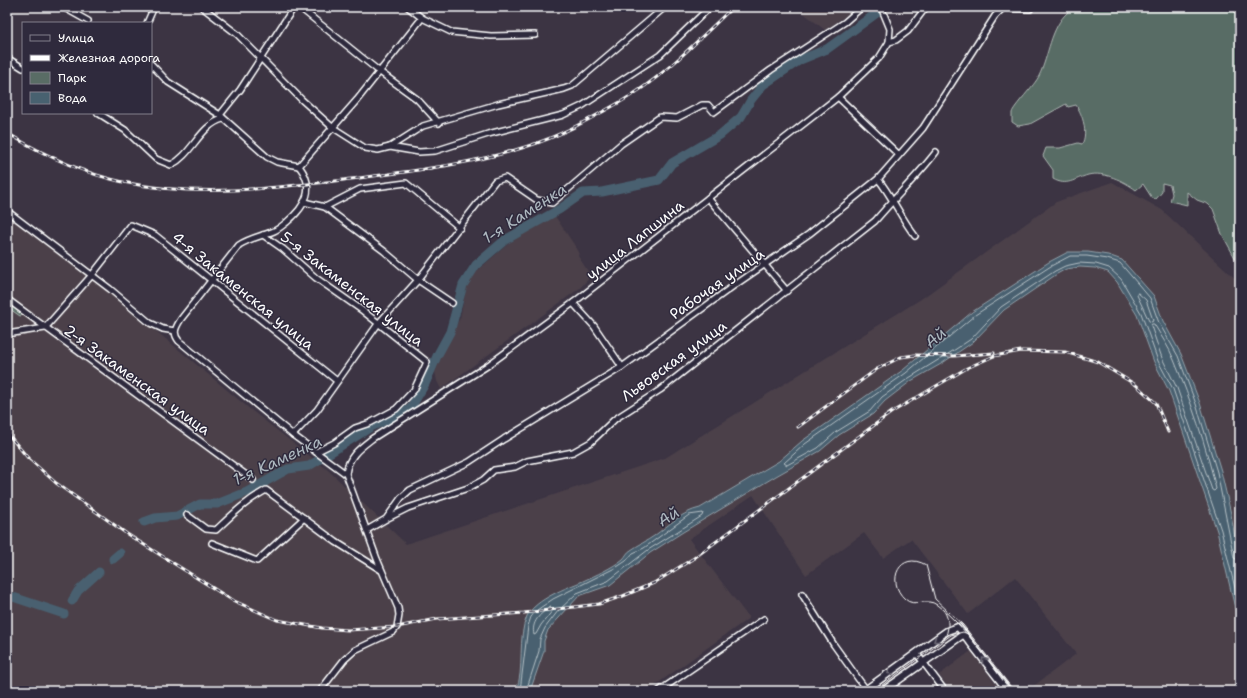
<svg xmlns="http://www.w3.org/2000/svg" width="1247" height="698" viewBox="0 0 1247 698" font-family="'Shantell Sans',sans-serif">
<style>
.built{fill:#4b404a}
.green{fill:#596c65;stroke:#acb6b2}
.water{fill:#486170;stroke:#91a0a9}
.lines{fill:none;stroke-linecap:round;stroke-linejoin:round}
.shore{stroke:#b6c0c6;stroke-width:1}
.river{stroke:#486170;stroke-width:9}
.minor-casing{stroke:#fff;stroke-width:8}
.major-casing{stroke:#fff;stroke-width:9}
.minor{stroke:#2f2a3d;stroke-width:5}
.major{stroke:#2f2a3d;stroke-width:6}
.tram{stroke:#fff;stroke-width:1}
.rail-casing{stroke:#fff;stroke-width:3}
.rail{stroke:#2f2a3d;stroke-width:1.5;stroke-dasharray:4.5;stroke-linecap:butt}
.oneway{stroke:#6d6a77}
.labels{text-anchor:middle;stroke-width:3;stroke-linejoin:round;paint-order:stroke}
.street-label{font-size:15px;fill:#fff;stroke:#2f2a3d}
.water-label{font-size:16px;font-style:italic;fill:#adb8bf;stroke:#2f2a3d}
</style>
<rect width="100%" height="100%" fill="#3c3443"/>
<filter id="ink" filterUnits="userSpaceOnUse"><feTurbulence type="fractalNoise" baseFrequency=".025" numOctaves="2"/><feDisplacementMap in="SourceGraphic" scale="8" xChannelSelector="R" yChannelSelector="G"/><feConvolveMatrix kernelMatrix="1 2 1 2 8 2 1 2 1" color-interpolation-filters="sRGB"/></filter>
<g filter="url(#ink)">
<!-- built -->
<g class="built">
<polygon points="796,7 858,7 825,30"/>
<polygon points="1112,182 1162,210 1239,282 1240,287 1240,691 1027,691 1076,654 1015,577 968,614 911,539 883,558 864,533 806,575 753,495 689,539 749,618 647,691 7,691 7,215 95,280 251,410 329,471 406,544 665,458 921,299 1056,202"/>
<polygon points="555,216 579,252 578,256 591,276 580,288 441,389 437,381 434,367 460,318 468,279 510,242"/>
<polygon points="971,651 1001,691 951,691 939,675"/>
</g>
<!-- green -->
<g class="green">
<path d="M1066,7H1240V267L1222,234L1213,209L1208,204L1197,200L1187,192V205L1170,201L1172,194L1170,185L1162,183V192L1156,199L1152,198L1143,184L1136,190C1124,181 1104,171 1088,175C1074,179 1067,187 1053,179V170L1043,156L1046,148H1060L1078,143L1082,144C1088,133 1083,115 1076,105L1068,107L1066,104L1030,124L1018,126L1012,122C1012,119 1012,116 1012,113C1013,107 1035,85 1039,76C1049,56 1050,28 1068,12Z"/>
<polygon points="7,301 22,312 23,315 20,316 7,307"/>
</g>
<!-- water -->
<path class="water" d="M1068,252H1088L1108,255L1122,260L1154,296L1163,321L1181,354L1200,403L1221,471L1231,514L1240,568V630L1217,531L1169,391L1154,362L1137,315L1117,282L1108,272L1095,268L1080,267L1066,269L1057,274L1004,310L973,342L941,364L911,381L885,401L873,414L839,435L820,451L776,476L683,532L650,553L610,585L579,596L548,630L544,641V651L530,691H516C525,669 517,638 527,616C536,599 566,588 583,581C596,575 612,568 623,559C626,556 627,552 631,550C638,545 647,541 654,536C669,525 682,512 700,508L779,461L802,441L903,370L972,312L1049,262Z"/>
<g class="lines">
<!-- shore -->
<g class="shore">
<polygon points="1138,293 1146,300 1153,320 1152,322 1149,321 1137,295"/>
<path d="M1152,324H1154C1161,336 1169,347 1174,360C1191,401 1206,445 1216,489L1214,491L1212,490L1177,388L1162,358L1151,326Z"/>
<polyline points="1240,561 1234,558 1217,472 1196,404 1178,356 1159,323 1150,298 1120,263 1107,259 1087,256 1070,256 1051,266 975,315 906,373 805,444 784,463 787,465 818,448 836,432 870,411 882,397 909,378 956,349 971,339 1001,307 1055,271 1065,266 1079,263 1096,264 1109,268 1121,279 1141,313 1158,361 1173,389 1221,530 1240,609"/>
<path d="M550,607L553,610L541,625L536,634L534,635C531,622 540,614 550,607Z"/>
<polyline points="520,691 528,626 531,617 537,610 553,599 617,567 626,561 633,553 644,548 689,515 703,513 702,516 648,550 608,581 577,593 558,611 545,628 540,639 539,651 526,691"/>
</g>
<!-- river -->
<g class="river">
<polyline points="144,522 155,518 177,516 200,504 217,504 247,492 288,469 309,466 371,427 410,409 425,384 437,356 450,332 463,285 476,265 505,240 560,209 583,193 602,192 659,180 672,163 720,135 741,117 751,100 763,85 800,60 827,49 885,7"/>
<polyline points="113,559 120,553"/>
<polyline points="7,595 64,614"/>
<polyline points="72,601 78,591 99,572"/>
</g>
<defs>
<g id="minor">
<polyline points="63,7 88,21"/>
<polyline points="202,7 237,34 302,100 332,127 365,148 378,150 390,147 423,126 498,104 564,89 572,86 665,7"/>
<polyline points="299,7 380,72 417,99 439,123"/>
<polyline points="408,7 422,18 451,32 491,36 535,35"/>
<polyline points="881,7 890,29 889,42"/>
<polyline points="147,23 154,7"/>
<polyline points="7,58 23,68"/>
<polyline points="151,64 168,82 220,115 267,157 277,162 299,166"/>
<polyline points="838,97 899,155"/>
<path d="M98,113L125,130L156,159L171,165C192,155 200,125 223,119"/>
<polyline points="220,115 240,90 294,7"/>
<polyline points="390,147 419,152 435,151 488,134 563,115 582,106 660,55 710,7"/>
<path d="M299,166C316,188 306,206 287,222C283,225 279,229 274,231C262,236 250,238 239,245L181,319C176,327 172,333 179,341L293,435L346,474L377,559L398,608L399,615L397,627L393,632L355,650L344,660L320,691"/>
<polyline points="299,166 357,100 422,18"/>
<path d="M878,179C892,196 901,218 915,236"/>
<polyline points="708,198 787,291"/>
<polyline points="304,202 325,207 384,251 418,280 452,303"/>
<polyline points="325,207 360,189 406,183 460,228"/>
<polyline points="7,211 110,289 150,323 163,329 175,331"/>
<polyline points="263,235 283,249 316,278 363,311 427,362 414,390 396,409 370,423 355,428 334,443 316,452"/>
<polyline points="7,299 253,480"/>
<polyline points="573,303 594,326 622,367"/>
<polyline points="7,334 45,328 92,275 131,225 155,235 337,381"/>
<polyline points="293,435 317,410 378,324 418,280 495,181 505,178 537,200 552,203 621,144 660,117 677,118 702,105 708,105 714,112 771,70 845,22 862,7"/>
<path d="M346,474C348,456 360,448 373,438L487,366L573,303L838,97L879,58L889,42L896,40L908,31L926,7"/>
<path d="M187,515L206,529L216,530C232,515 246,501 266,490L336,542L381,570"/>
<path d="M388,518L408,508L468,488L483,480L494,470L515,467L527,461L573,452L591,442L615,419L660,390L875,221C895,197 917,177 936,152"/>
<polyline points="367,530 386,519 401,498 410,490 469,462 504,439 622,367 732,287 809,234 878,179 923,128 995,16 1003,8 1030,9"/>
<polyline points="212,543 257,561 304,518"/>
<polyline points="802,594 834,645 867,691"/>
<polyline points="917,654 945,691"/>
<polyline points="659,691 764,619"/>
</g>
<g id="major">
<polyline points="864,691 947,631 958,627 1008,691"/>
<polyline points="883,691 964,634"/>
</g>
</defs>
<!-- minor casing -->
<use href="#minor" class="minor-casing"/>
<!-- major casing -->
<use href="#major" class="major-casing"/>
<!-- minor -->
<use href="#minor" class="minor"/>
<!-- major -->
<use href="#major" class="major"/>
<!-- tram -->
<g class="tram">
<path d="M944,611C950,620 949,630 944,640"/>
<polyline points="874,691 951,635 963,632 968,634"/>
<path d="M1011,691C988,661 967,628 937,605C927,597 914,608 905,599C885,581 900,550 926,565L935,599L963,625L1014,691"/>
</g>
<defs>
<g id="rail">
<path d="M7,133C44,155 81,173 123,182C198,198 275,188 351,179C410,171 469,165 525,147C559,137 592,118 622,101C664,77 698,40 733,7"/>
<polyline points="798,427 877,369 901,357 915,355 954,356 994,353"/>
<polyline points="7,433 28,458 56,483 127,534 232,600 277,620 322,628 348,630 397,627 437,619 524,613 599,604 623,596 654,583 694,558 892,412 967,368 994,356 1021,351 1065,352 1098,362 1136,385 1156,403 1168,432"/>
</g>
</defs>
<!-- rail casing -->
<use href="#rail" class="rail-casing"/>
<!-- rail -->
<use href="#rail" class="rail"/>
</g>
<!-- one-way arrows -->
<defs><path id="oneway-chevron" d="M-2-3.5L2.5 0L-2 3.5" fill="none" stroke-width="1.6" stroke-linecap="round" stroke-linejoin="round"/></defs>
<g class="oneway">
<use href="#oneway-chevron" transform="translate(936 640) rotate(144)"/>
<use href="#oneway-chevron" transform="translate(984 660) rotate(-127)"/>
<use href="#oneway-chevron" transform="translate(890 672) rotate(145)"/>
</g>
</g>
<g class="labels">
<!-- street labels -->
<g class="street-label">
<text transform="translate(635 240) rotate(-38)" y="5">улица Лапшина</text>
<text transform="translate(717 284) rotate(-35)" y="5">Рабочая улица</text>
<text transform="translate(352 289) rotate(38)" y="5">5-я Закаменская улица</text>
<text transform="translate(243 291) rotate(39)" y="5">4-я Закаменская улица</text>
<text transform="translate(674 361) rotate(-36)" y="5">Львовская улица</text>
<text transform="translate(137 380) rotate(36)" y="5">2-я Закаменская улица</text>
</g>
<!-- water labels -->
<g class="water-label">
<text transform="translate(524 213) rotate(-33)" y="6">1-я Каменка</text>
<text transform="translate(935 337) rotate(-39)" y="6">Ай</text>
<text transform="translate(277 460) rotate(-25)" y="6">1-я Каменка</text>
<text transform="translate(668 516) rotate(-32)" y="6">Ай</text>
</g>
</g>
<!-- margin -->
<rect width="1247" height="698" fill="none" stroke="#2f2a3d" stroke-width="24"/>
<rect x="12" y="12" width="1223" height="674" fill="none" stroke="#fff" stroke-width="1.5" filter="url(#ink)"/>
<!-- legend -->
<rect x="22" y="22" width="130" height="92" fill="#2f2a3d" stroke="#827f8b"/>
<rect x="30" y="35" width="20" height="6" fill="#2f2a3d" stroke="#827f8b"/>
<text x="58" y="42" font-size="12" fill="#ffffff">Улица</text>
<rect x="30" y="55" width="20" height="6" fill="#ffffff" stroke="#827f8b"/>
<text x="58" y="62" font-size="12" fill="#ffffff">Железная дорога</text>
<rect x="30" y="72" width="20" height="12" fill="#596c65" stroke="#827f8b"/>
<text x="58" y="82" font-size="12" fill="#ffffff">Парк</text>
<rect x="30" y="92" width="20" height="12" fill="#486170" stroke="#827f8b"/>
<text x="58" y="102" font-size="12" fill="#ffffff">Вода</text>
</svg>
